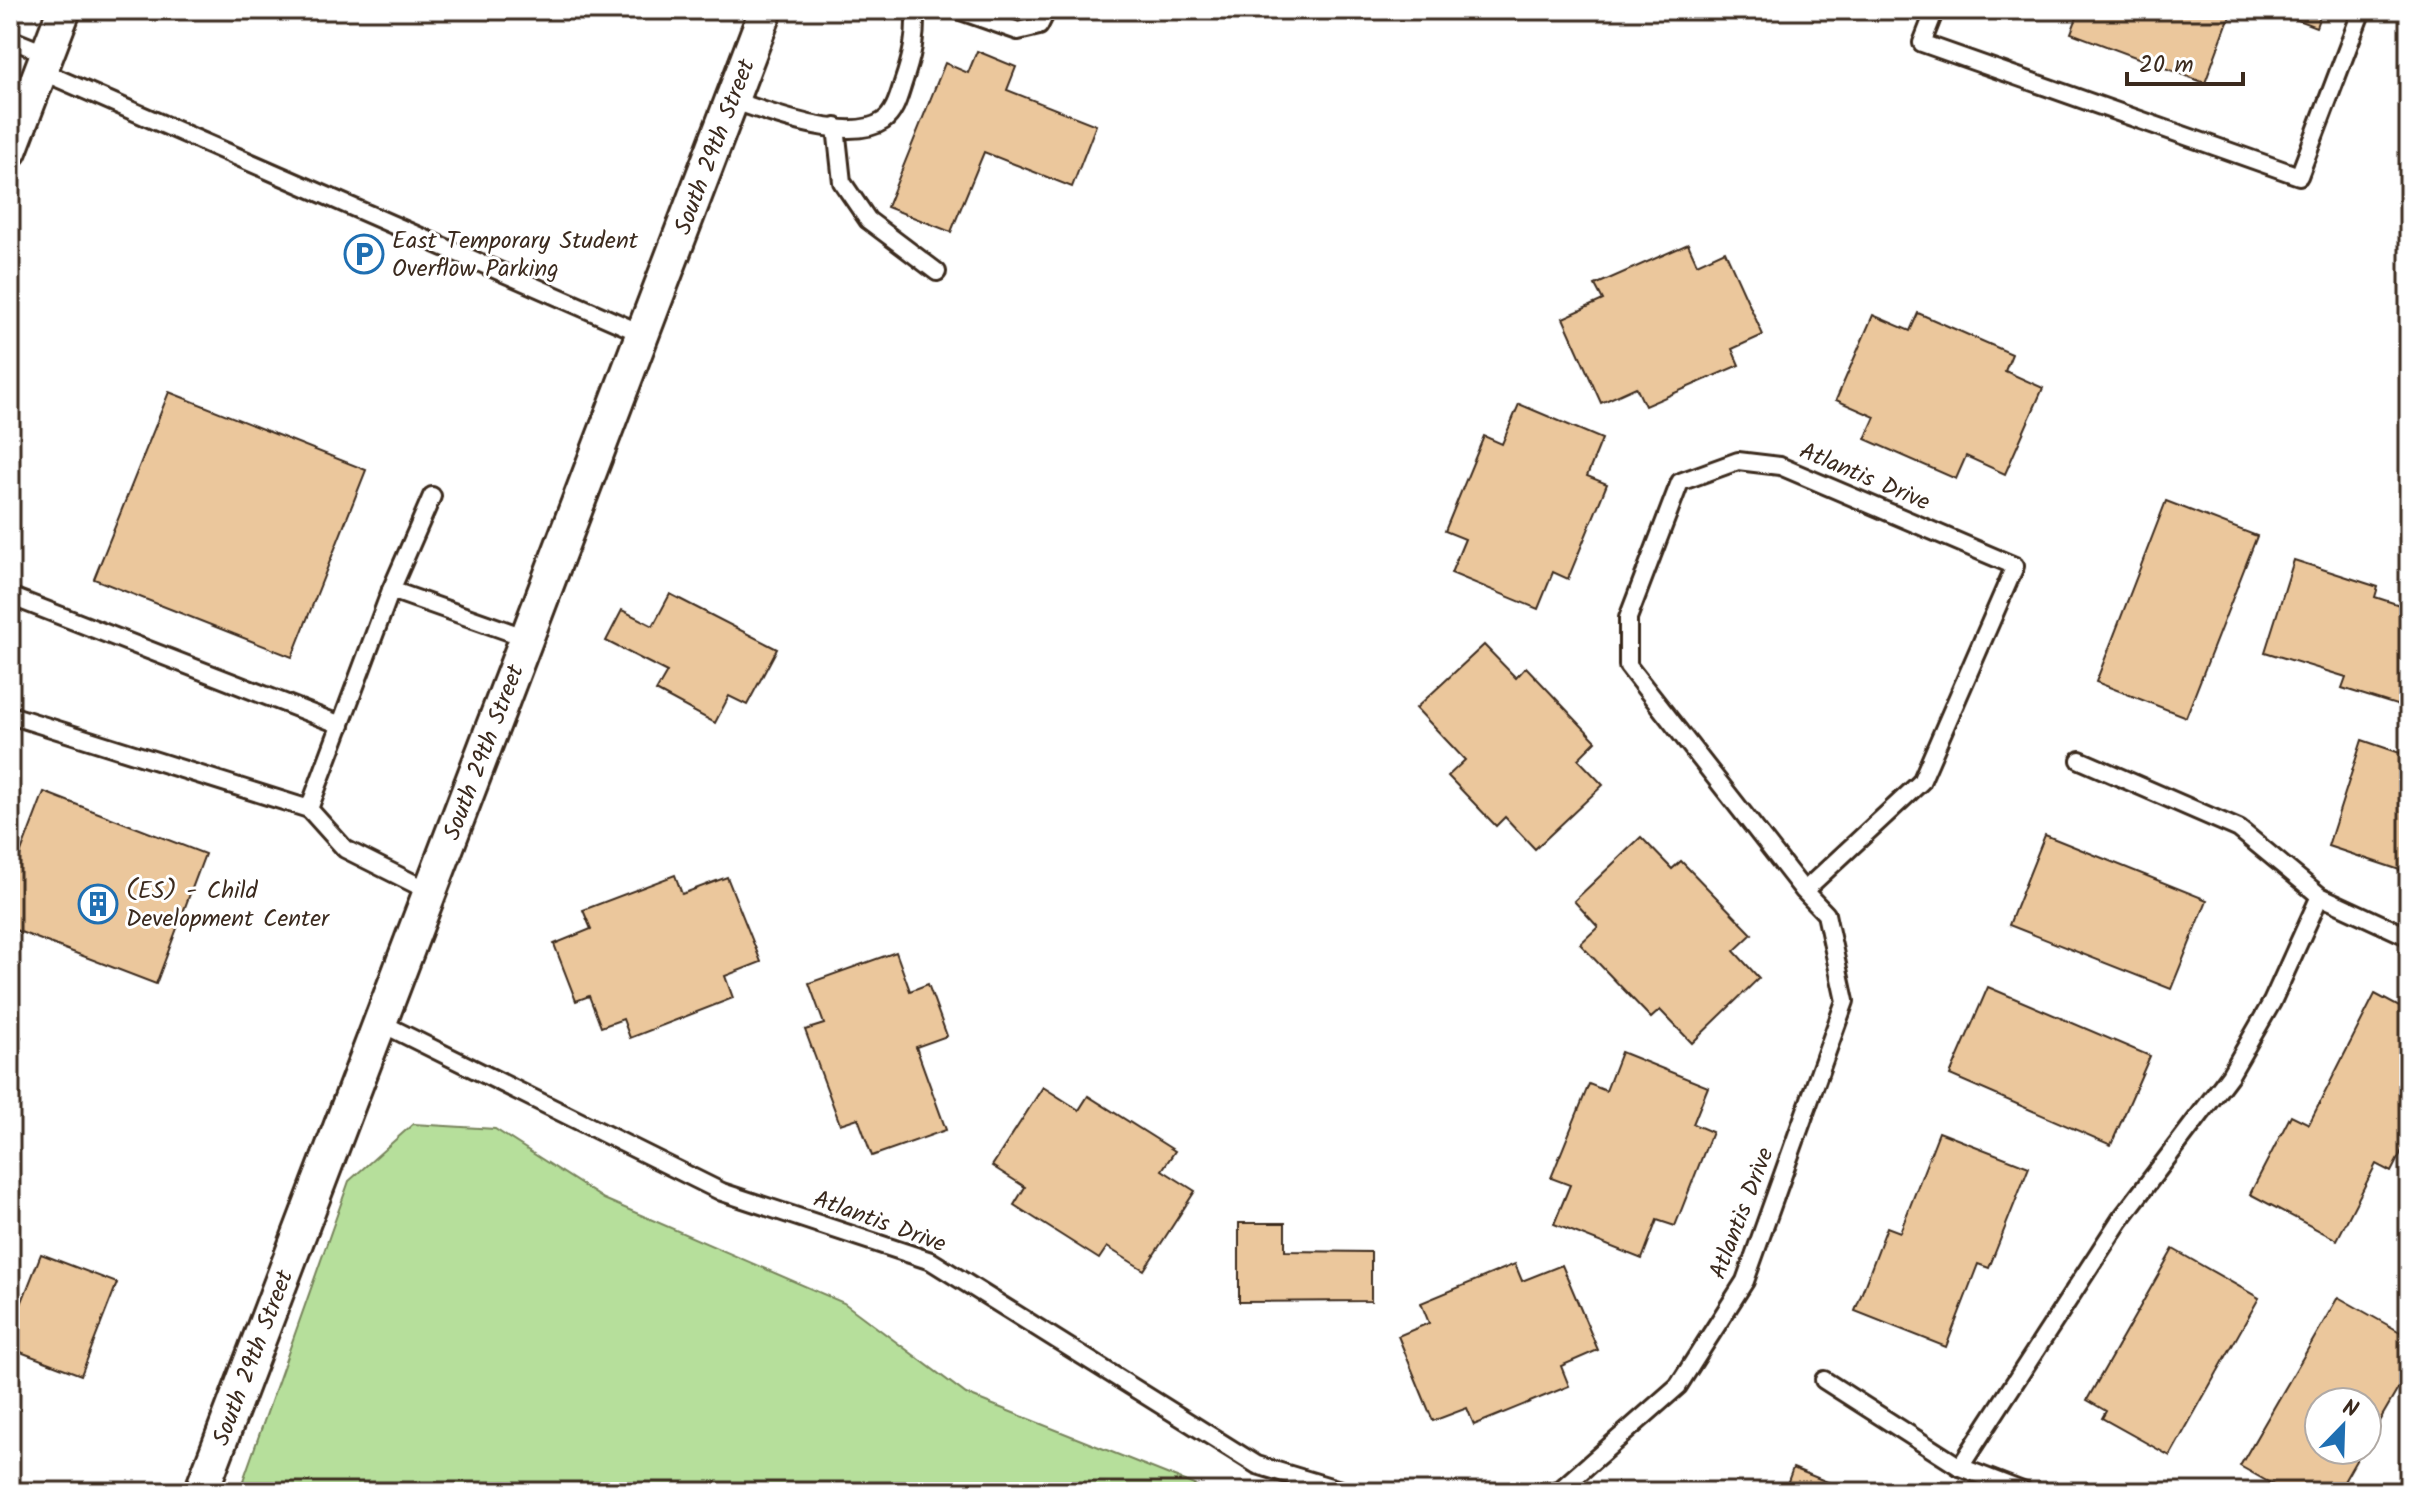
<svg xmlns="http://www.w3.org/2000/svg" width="2419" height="1502" viewBox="0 0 2419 1502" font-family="Kalam,sans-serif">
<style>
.green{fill:#b6df9b;stroke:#78845c;stroke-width:2}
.building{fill:#ebc79c;stroke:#3b2a1e;stroke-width:2}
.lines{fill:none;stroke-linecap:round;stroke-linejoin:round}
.service-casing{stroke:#3b2a1e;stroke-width:22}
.minor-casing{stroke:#3b2a1e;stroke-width:38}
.service{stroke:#fff;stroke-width:16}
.minor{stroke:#fff;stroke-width:32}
.labels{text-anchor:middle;stroke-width:6;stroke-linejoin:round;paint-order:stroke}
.street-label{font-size:24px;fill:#3b2a1e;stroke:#fff}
.poi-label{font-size:24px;fill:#3b2a1e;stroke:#fff;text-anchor:start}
</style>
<rect width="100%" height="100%" fill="#fff"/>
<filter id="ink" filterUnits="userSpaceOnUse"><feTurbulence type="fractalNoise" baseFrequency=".0125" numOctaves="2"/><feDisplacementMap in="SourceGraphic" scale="16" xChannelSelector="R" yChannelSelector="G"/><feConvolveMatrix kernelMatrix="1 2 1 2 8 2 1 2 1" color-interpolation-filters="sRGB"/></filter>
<g filter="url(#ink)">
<!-- green -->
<polygon class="green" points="413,1124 495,1129 604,1199 844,1303 966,1394 1212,1492 239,1492 349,1181"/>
<!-- building -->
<g class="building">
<polygon points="2080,10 2232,10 2205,83 2071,33"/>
<polygon points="2271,10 2322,10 2316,27"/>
<polygon points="977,51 1016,67 1007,90 1096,125 1072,187 984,152 951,232 887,207 945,63 968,73"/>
<polygon points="1688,244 1697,264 1725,251 1763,335 1732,349 1739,365 1645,406 1636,387 1601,403 1563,318 1603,300 1595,285"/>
<polygon points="1918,313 2012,354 2005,371 2043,388 2005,474 1966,456 1956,479 1865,439 1875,417 1836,400 1873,315 1910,331"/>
<polygon points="169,392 366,470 292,657 94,579"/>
<polygon points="1519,404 1602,439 1587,476 1607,484 1568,579 1553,572 1538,609 1451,573 1465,539 1445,531 1484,436 1502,444"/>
<polygon points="2166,501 2257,536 2186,717 2096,682"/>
<polygon points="2294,560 2378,587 2375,597 2409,608 2409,709 2342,688 2346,677 2265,652"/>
<polygon points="670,594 777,649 747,705 729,696 715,723 656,691 667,672 606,641 622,610 653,626"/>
<polygon points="1484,645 1516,678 1526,667 1596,741 1578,759 1603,785 1535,849 1505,817 1496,826 1448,776 1465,760 1416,708"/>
<polygon points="2362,740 2409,756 2409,873 2328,846"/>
<polygon points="44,792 205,854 156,984 10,928 10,881"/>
<polygon points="2045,835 2207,900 2171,989 2009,925"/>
<polygon points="1641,837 1672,869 1681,861 1752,934 1734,951 1759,978 1692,1043 1660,1010 1651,1018 1580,944 1598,927 1574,901"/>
<polygon points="675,875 682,894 727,877 761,962 725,976 733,998 630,1038 623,1019 601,1027 589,996 576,1001 554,944 591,929 583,910"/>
<polygon points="896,952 910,991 928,984 947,1036 916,1047 946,1130 872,1156 858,1118 840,1124 805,1030 824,1024 809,983"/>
<polygon points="1988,987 2150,1056 2111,1145 1950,1075"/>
<polygon points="2375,994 2409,1012 2409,1137 2391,1172 2376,1164 2337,1240 2250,1194 2291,1115 2309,1124"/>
<polygon points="10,1032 21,1037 10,1064"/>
<polygon points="1621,1052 1708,1087 1693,1124 1712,1132 1675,1226 1657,1220 1642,1259 1554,1224 1570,1185 1551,1178 1589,1084 1606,1091"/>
<polygon points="1043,1087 1079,1110 1088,1096 1175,1151 1162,1170 1195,1191 1144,1270 1107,1247 1099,1259 1014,1205 1025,1187 992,1166"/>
<polygon points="1939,1132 2029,1167 1989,1268 1978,1264 1946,1347 1855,1311 1887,1227 1900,1232"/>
<polygon points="1239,1223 1285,1223 1285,1251 1371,1252 1371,1301 1239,1302"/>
<polygon points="2173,1249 2259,1298 2170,1456 2102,1418 2106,1411 2087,1400"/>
<polygon points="41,1254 117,1283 81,1375 10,1348 10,1332"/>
<polygon points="1515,1264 1522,1281 1562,1265 1598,1350 1561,1366 1569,1386 1474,1425 1467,1408 1433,1421 1398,1336 1429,1323 1421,1303"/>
<polygon points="2338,1297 2409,1337 2409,1370 2367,1442 2367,1402 2319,1402 2319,1450 2362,1450 2338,1492 2286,1492 2240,1466"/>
<polygon points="1793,1468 1852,1492 1784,1492"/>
</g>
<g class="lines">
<defs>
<g id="service">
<polyline points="958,10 1018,31 1039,26 1047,10"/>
<polyline points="1935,10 1922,43 2299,176 2362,10"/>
<polyline points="10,39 47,54"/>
<polyline points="41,71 643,334"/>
<path d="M732,100C767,112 849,144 883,121C895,113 899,95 903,83C912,57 916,38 915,10"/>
<polyline points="836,127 842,182 868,220 937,272"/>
<polyline points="432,496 391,590 527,638"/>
<polyline points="391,590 309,809 345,849 431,892"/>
<polyline points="10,596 341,725"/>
<polyline points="10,715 309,809"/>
<polyline points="2080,760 2239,829 2320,896 2409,937"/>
<polyline points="381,1023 722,1192 931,1261 1257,1465 1347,1492"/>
<polyline points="1824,1380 1960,1467 2025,1492"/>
<polyline points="1960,1467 2120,1220 2230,1075 2272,1002 2320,896"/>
<polyline points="1546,1492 1560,1490 1678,1386 1745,1281 1845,1001 1826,914 1804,891 1628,666 1628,618 1680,482 1738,461 1780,466 2015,566 1921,782 1804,891"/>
</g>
<g id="minor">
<polyline points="10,151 64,10"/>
<path id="s1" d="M201,1492L766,10"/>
</g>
</defs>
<!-- service casing -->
<use href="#service" class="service-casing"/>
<!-- minor casing -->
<use href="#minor" class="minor-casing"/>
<!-- service -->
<use href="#service" class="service"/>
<!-- minor -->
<use href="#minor" class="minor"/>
</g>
</g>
<!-- icons -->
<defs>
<symbol id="parking-ring" viewBox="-11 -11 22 22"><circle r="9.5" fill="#fff" stroke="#1f6fb2" stroke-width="1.5"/><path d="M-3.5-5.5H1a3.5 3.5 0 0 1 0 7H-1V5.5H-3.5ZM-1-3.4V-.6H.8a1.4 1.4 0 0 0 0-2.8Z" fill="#1f6fb2"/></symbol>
<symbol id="building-ring" viewBox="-11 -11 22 22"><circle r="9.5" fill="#fff" stroke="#1f6fb2" stroke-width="1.5"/><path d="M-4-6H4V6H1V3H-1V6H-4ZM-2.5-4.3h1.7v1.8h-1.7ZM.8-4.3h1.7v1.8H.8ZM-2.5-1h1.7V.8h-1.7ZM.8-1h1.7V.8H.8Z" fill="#1f6fb2"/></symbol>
</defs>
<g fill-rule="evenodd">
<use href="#parking-ring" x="342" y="232" width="44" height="44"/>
<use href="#building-ring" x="76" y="882" width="44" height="44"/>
</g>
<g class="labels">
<!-- street labels -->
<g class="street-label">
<text dy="8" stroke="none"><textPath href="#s1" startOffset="1440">South 29th Street</textPath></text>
<text transform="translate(1865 476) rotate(23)" y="8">Atlantis Drive</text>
<text dy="8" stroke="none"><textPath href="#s1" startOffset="792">South 29th Street</textPath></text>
<text transform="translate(1741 1213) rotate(-69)" y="8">Atlantis Drive</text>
<text transform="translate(880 1221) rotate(20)" y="8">Atlantis Drive</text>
<text dy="8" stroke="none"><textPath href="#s1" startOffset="144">South 29th Street</textPath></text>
</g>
<!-- poi labels -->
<g class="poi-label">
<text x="392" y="248">East Temporary Student<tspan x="392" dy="28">Overflow Parking</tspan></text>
<text x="126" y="898">(ES) - Child<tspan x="126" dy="28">Development Center</tspan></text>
</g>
</g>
<!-- margin -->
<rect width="2419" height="1502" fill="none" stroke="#fff" stroke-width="40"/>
<rect x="20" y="20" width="2379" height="1462" fill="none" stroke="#3b2a1e" stroke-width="3" filter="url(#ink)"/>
<!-- north arrow -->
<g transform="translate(2343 1426) rotate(23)"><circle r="38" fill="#ffffff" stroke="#b1aaa5" stroke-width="2"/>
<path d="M0-6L14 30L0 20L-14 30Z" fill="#1f6fb2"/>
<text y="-12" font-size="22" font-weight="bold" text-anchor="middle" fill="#3b2a1e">N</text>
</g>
<!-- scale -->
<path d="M2127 72v12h116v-12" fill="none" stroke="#3b2a1e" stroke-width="4"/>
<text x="2139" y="72" font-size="24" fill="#3b2a1e" stroke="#ffffff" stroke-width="6" paint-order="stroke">20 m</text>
</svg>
